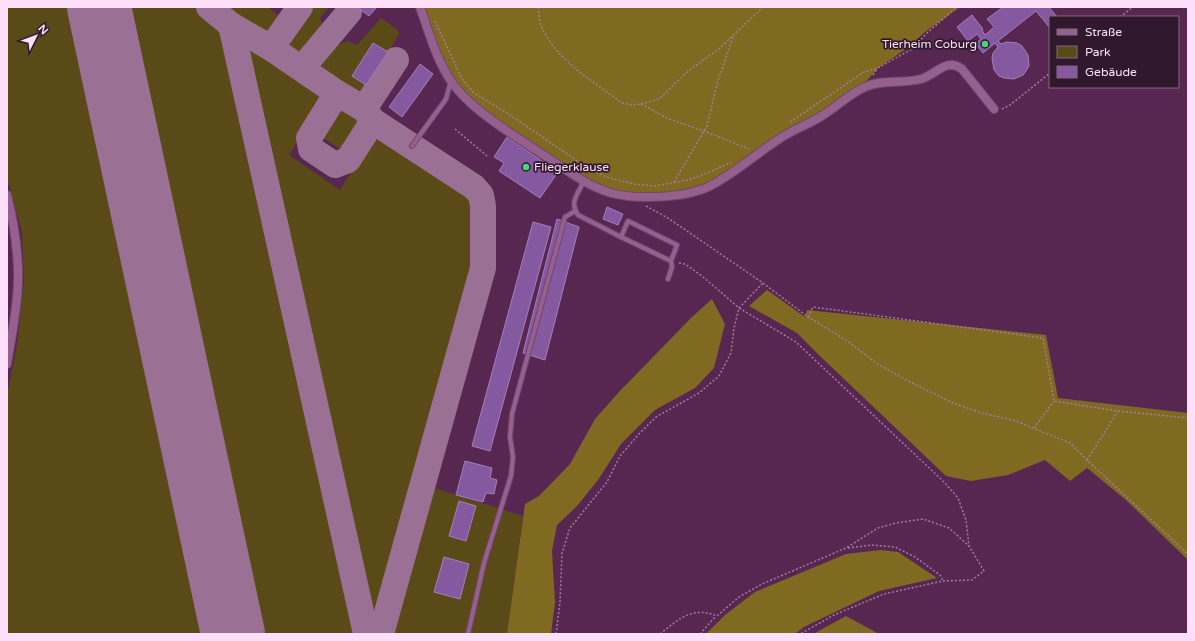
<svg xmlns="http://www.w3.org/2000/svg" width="1195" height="641" viewBox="0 0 1195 641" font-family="'Varela Round',sans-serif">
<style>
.green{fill:#5a4a18}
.forest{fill:#806a22}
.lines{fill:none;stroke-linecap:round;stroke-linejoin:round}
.taxiway{stroke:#9a7094;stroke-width:26}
.runway{stroke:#9a7094;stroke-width:64}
.building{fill:#85599f;stroke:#a47fbb}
.service-casing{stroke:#71466d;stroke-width:6}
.minor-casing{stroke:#71466d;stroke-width:10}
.path{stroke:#a37b9e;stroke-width:1.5;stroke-dasharray:2 2;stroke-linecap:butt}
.service{stroke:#96608e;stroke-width:4}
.minor{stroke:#96608e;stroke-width:8}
.poi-dot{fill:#44d77b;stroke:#30192d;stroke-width:1.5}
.labels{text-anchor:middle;stroke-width:3.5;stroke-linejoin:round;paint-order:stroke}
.poi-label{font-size:12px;fill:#fedff9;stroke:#30192d;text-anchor:end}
</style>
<rect width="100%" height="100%" fill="#572651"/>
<!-- green -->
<g class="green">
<polygon points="7,7 213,7 210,21 317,89 321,98 319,107 289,155 340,190 370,142 383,139 469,193 476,204 479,251 478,274 418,483 523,516 507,634 7,634 7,395 17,345 24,281 22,232 7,178"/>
<polygon points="232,7 268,7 279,16 281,19 281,23 272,36 268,38 233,15 231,11"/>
<polygon points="312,7 329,7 320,18 324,29 300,52 291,54 287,50 289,39"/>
<path d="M381,18L398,30L399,34L388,52L373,43L352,76L373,90L367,98H361L323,74L320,69L318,55C324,47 339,45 348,41L357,45Z"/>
<polygon points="345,109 359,117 361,128 346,153 320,136 336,113"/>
</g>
<!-- forest -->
<g class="forest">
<polygon points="422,7 960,7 925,32 909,47 878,68 863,85 829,109 778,135 750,154 716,180 708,185 674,193 640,196 599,187 506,128 467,97 448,74"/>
<polygon points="767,290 805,317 807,310 1046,335 1058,398 1188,413 1188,560 1126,500 1087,468 1070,481 1045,460 1008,475 971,481 946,476 821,357 797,333 749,306"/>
<polygon points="712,299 725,324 714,368 695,388 655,410 621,444 598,480 577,506 557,525 552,551 555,602 551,634 507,634 525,504 539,496 570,464 595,419 618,393 691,318"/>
<polygon points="881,550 898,552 937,578 879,591 804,627 795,634 706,634 725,615 755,592 846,554"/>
<polygon points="846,616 879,634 813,634"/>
</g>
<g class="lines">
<!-- taxiway -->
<g class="taxiway">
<polyline points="209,7 231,25 271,48 337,93 364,109 373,121 474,187 481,195 483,206 483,268 381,634"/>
<polyline points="231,25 366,634"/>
<polyline points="271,48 300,7"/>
<polyline points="302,68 349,12"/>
<polyline points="337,93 309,138 311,149 335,165 348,160 373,121"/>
<polyline points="364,109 396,60"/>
</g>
<!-- runway -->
<polyline class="runway" points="99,7 233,634"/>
</g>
<!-- building -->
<g class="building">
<polygon points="357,7 377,7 369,16"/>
<polygon points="1003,7 1049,7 1057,17 1050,17 1050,28 1036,11 998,41 1001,44 1007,42 1017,43 1022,46 1028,55 1029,66 1026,71 1023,75 1014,79 1004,78 999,76 994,70 992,58 993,53 998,47 995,43 983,53 976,44 981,39 977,34 968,41 957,27 972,15 983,29 982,30 985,35 994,27 987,19"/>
<polygon points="373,43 388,52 366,85 352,76"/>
<polygon points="420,64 433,74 402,117 389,107"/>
<polygon points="507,137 558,172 540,198 499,171 504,163 494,157"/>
<polygon points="607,207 623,214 618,225 603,219"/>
<polygon points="557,219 579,227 545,360 523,353"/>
<polygon points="533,222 551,227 490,451 472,446"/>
<polygon points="465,461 492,468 490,478 497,480 494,494 486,493 483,502 456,495"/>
<polygon points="459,501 476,506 466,541 449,536"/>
<polygon points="444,557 469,564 460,599 434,592"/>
</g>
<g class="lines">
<defs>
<g id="service">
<polyline points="412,146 446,99 451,81"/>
<path d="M584,181C578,193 569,203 578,215L621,237L671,261L672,267L668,279"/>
<polyline points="621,237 628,221 677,245 671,261"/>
<polyline points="468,634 484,563 511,476 513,457 510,437 512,414 565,217 575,211"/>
</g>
<g id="minor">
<path d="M420,7C429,32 436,59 451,81C468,107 510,133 536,150C560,165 584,185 611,193C637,200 686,198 710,186C735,173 756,154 779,139C792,130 807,125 820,117C835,108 849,94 865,87C882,79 902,84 921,79C936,75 946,57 962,69L994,109"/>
<path d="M7,195C13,219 17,243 18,269C19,300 12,333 7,364"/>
</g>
</defs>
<!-- service casing -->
<use href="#service" class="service-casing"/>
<!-- minor casing -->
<use href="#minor" class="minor-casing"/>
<!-- path -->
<g class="path">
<path d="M538,7C539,13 539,20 541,25C554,59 594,82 622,103L632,105L641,104L659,99L687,72L720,48L763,7"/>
<polyline points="1120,17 1133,7"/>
<polyline points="435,21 462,79 474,93 507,113 585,166 606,177 634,184 654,186 688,180 710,172 731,162"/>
<polyline points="873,75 877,69"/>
<polyline points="641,104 669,119 704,131 749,149"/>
<polyline points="1002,109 1010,105 1050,73"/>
<polyline points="790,122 864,72 878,68 912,49 927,33 957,7"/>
<polyline points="455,129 487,156"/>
<polyline points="674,182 707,126 717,84 733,37"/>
<polyline points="646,206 668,218 763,283 808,317 849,342 876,363 908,381 953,403 982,413 1016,421 1070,443 1087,460 1188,554"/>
<polyline points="679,263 685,264 702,276 739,308 796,342 944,482 958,498 966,520 969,546 984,571 972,580 943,581 884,594 834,615 800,634"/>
<polyline points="808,317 813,307 1043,338 1054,401 1118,411 1188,418"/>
<polyline points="1034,428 1054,401"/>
<polyline points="1087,460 1118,411"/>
<polyline points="848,548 872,545 895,547 915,557 940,575 943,581"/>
<polyline points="556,634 560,602 562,553 570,528 607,482 620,456 639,434 656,417 699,393 719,376 731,353 734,328 739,308 763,283"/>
<path d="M660,634C679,619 692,606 717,616L739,597L762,584L846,548L878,528L896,523L923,519L949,528L969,546"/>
<polyline points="700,634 716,616"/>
</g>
<!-- service -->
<use href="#service" class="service"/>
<!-- minor -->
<use href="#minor" class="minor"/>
</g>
<!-- markers -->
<g class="poi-dot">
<circle cx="985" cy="44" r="4"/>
<circle cx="526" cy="167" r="4"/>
</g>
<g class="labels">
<!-- poi labels -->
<g class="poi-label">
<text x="977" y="48">Tierheim Coburg</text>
<text x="534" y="171" text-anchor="start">Fliegerklause</text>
</g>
</g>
<!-- border -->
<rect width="1195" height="641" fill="none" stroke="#fedff9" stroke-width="16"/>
<!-- legend -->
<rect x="1049" y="16" width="130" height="72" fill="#30192d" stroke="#82687f"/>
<rect x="1057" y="29" width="20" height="6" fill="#96608e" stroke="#82687f"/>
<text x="1085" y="36" font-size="12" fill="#fedff9">Straße</text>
<rect x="1057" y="46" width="20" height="12" fill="#5a4a18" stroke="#82687f"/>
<text x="1085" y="56" font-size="12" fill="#fedff9">Park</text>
<rect x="1057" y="66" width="20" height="12" fill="#85599f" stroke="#82687f"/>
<text x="1085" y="76" font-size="12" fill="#fedff9">Gebäude</text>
<!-- north arrow -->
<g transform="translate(36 36) rotate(48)" stroke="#30192d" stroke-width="3" paint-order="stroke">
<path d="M0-3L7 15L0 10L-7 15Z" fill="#fedff9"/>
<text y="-6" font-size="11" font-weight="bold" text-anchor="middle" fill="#fedff9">N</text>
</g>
</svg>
